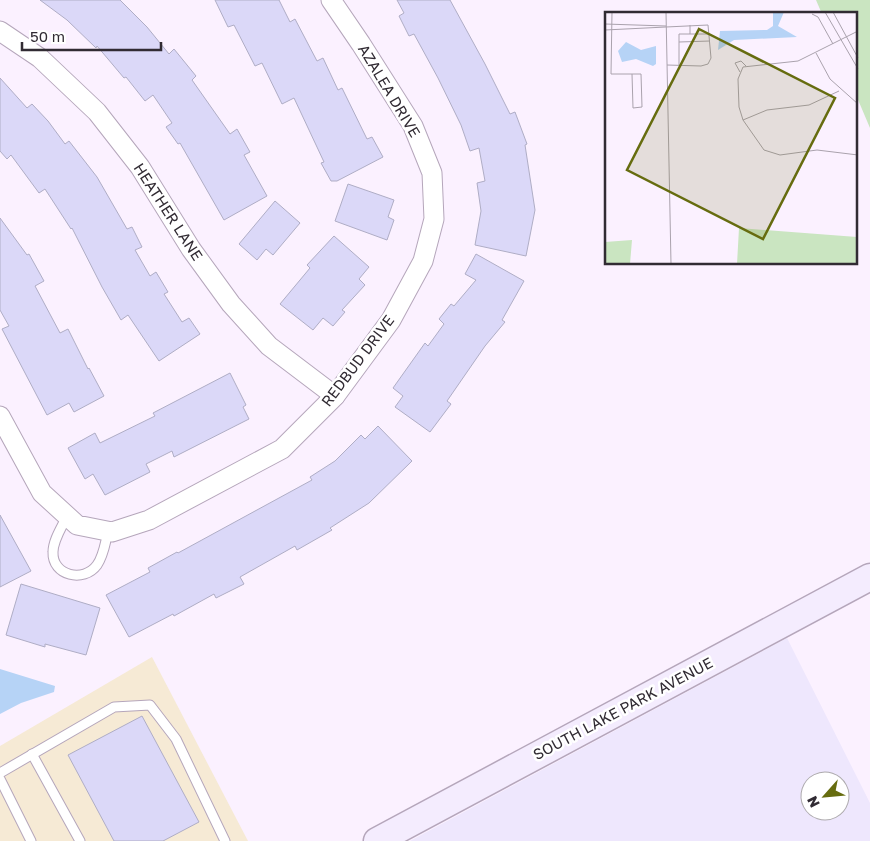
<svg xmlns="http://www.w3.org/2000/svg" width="870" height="841" viewBox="0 0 870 841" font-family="'Golos Text',sans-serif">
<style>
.commercial{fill:#f6ead5}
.medical{fill:#eee7fd;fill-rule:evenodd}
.green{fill:#cae5c1}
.water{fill:#b6d3f6}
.building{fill:#dbd8f8;stroke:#afadc5}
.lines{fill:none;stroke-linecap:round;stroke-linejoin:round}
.service-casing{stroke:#b5a6bb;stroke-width:11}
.minor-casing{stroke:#b5a6bb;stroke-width:21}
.secondary-casing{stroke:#b5a6bb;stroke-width:29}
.service{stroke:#fff;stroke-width:9}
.minor{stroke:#fff;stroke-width:19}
.secondary{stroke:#f4ecfe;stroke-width:26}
.labels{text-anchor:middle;stroke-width:5;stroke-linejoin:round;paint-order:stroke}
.street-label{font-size:15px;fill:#312b33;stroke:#fff}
.inset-road{fill:none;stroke:#aaa2ad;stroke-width:1}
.view{fill:#666c0f;fill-opacity:0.15;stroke:#666c0f;stroke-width:2.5}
.inset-edge{fill:none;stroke:#312b33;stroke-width:2.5}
</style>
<rect width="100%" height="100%" fill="#fbf1ff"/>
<!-- commercial -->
<polygon class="commercial" points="152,657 248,841 0,841 0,746"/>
<!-- medical -->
<path class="medical" d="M787,638L870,803V841H410ZM810,781H840V811H810Z"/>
<!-- green -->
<polygon class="green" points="816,0 870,0 870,128 856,95 856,14 822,14"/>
<!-- water -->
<polygon class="water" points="0,669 55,686 54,692 21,703 0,714"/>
<!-- building -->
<g class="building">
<polygon points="40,0 120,0 147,27 169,54 174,49 196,76 192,80 230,134 237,129 250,152 244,155 267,196 224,220 180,143 178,144 166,127 172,123 153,95 145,101 126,77 124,78 97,46 96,48 67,20"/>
<polygon points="215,0 279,0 290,22 295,19 317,61 323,58 338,90 342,88 367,139 372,137 383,157 337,181 331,181 321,163 324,162 294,98 282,104 262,63 255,66 234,25 228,27"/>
<polygon points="397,0 450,0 485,64 510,114 515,112 527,144 525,145 535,210 526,256 475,245 481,211 477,183 485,181 479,148 470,151 461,125 438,78 414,34 409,36 399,16 404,13"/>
<polygon points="0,78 27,108 32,104 48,121 65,144 69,141 97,177 127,229 132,227 142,247 135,250 150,276 156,272 168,292 164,294 182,322 189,318 200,334 159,361 128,315 121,320 102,287 72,228 71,229 45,189 39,193 11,155 7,159 0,151"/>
<polygon points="348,184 394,200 388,217 394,220 387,240 335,221"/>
<polygon points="275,201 300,223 273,255 266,249 257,260 239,244"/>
<polygon points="0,218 27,255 29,254 44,281 35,286 60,333 68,329 88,369 89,368 104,396 74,412 69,403 47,415 2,329 9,326 0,310"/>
<polygon points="334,236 369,267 359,279 365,285 342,310 345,312 333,326 323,318 313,330 280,304 310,268 307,265"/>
<polygon points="476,254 524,281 502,320 505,322 485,346 447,401 451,404 430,432 395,407 403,396 393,388 425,343 428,346 444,324 439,319 451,304 454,306 476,280 465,274"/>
<polygon points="230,373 246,405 243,407 249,419 174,457 172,451 146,464 150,472 105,495 93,474 85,479 68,448 95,433 100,443 155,416 153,413"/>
<polygon points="378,426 412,461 369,503 330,528 332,530 297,550 295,546 240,577 244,584 216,598 214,594 174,616 173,614 129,637 106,595 150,572 148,568 177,552 178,553 312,480 310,477 335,461 361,435 365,439"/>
<polygon points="0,515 31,571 0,587"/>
<polygon points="21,584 100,608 86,655 45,644 45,647 6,635"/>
<polygon points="142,716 199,822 163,841 114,841 68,755"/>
</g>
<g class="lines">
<defs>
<g id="service">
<path d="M67,516C62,527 53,540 53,552C52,576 84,583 97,565C104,555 105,543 108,532"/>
<polyline points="32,754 80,841"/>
<polyline points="0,773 114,707 150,705 176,739 225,841"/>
<polyline points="0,779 31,841"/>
</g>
<g id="minor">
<polyline points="0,31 40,58 97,112 140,167 191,249 231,304 269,346 335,396"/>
<polyline points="0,416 42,493 77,525 112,532 149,520 282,449 335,396 391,320 423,261 434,219 432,173 413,126 361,44 331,0"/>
</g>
<polyline id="secondary" points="377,841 870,577"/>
</defs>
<!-- service casing -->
<use href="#service" class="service-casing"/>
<!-- minor casing -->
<use href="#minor" class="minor-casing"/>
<!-- secondary casing -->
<use href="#secondary" class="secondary-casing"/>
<!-- service -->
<use href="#service" class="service"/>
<!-- minor -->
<use href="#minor" class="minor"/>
<!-- secondary -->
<use href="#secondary" class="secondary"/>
</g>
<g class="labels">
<!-- street labels -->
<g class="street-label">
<text transform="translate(389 91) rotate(59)" y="5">AZALEA DRIVE</text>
<text transform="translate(168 212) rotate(57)" y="5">HEATHER LANE</text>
<text transform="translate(358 361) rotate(-53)" y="5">REDBUD DRIVE</text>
<text transform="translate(623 709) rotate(-28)" y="5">SOUTH LAKE PARK AVENUE</text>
</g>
</g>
<!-- overview -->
<g transform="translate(605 12)">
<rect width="252" height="252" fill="#fbf1ff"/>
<path d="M134,216L252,225V252H132ZM27,228L25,252H0V230Z" fill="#cae5c1"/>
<path d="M168,0H179L173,14L192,25L129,28L113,38L115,19L162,18L168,14ZM21,30L36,38L51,34V52L48,54L31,47L17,50L13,39Z" fill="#b6d3f6"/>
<path class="inset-road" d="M7,0L6,62H36L37,95L28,96L27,62M61,0L66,252M220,0L253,57M228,0L253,46M207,2L213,5L228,32M0,12L61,14M61,15L103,13L106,46L103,52L96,54L62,53M0,18L61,15M253,19L193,49L138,55L133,67L134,95L138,108L159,138L175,143L212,138L253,143M85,22H105M74,30L105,29M211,41L225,67L253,92M74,53V22H85V13M135,60L130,51L136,49L141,54M138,108L162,98L204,93L234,79"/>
<path class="view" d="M94,17L230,86L158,227L22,158Z"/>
<rect width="252" height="252" class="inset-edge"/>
</g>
<!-- north arrow -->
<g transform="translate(825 796) rotate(243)"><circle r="24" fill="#ffffff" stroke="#adaaad"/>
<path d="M0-4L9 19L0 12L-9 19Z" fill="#666c0f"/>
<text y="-8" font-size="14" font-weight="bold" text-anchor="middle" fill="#312b33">N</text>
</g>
<!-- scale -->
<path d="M22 42v8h139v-8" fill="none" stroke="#312b33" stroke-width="2.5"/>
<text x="30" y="42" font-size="15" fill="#312b33" stroke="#ffffff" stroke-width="4" paint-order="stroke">50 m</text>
</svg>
